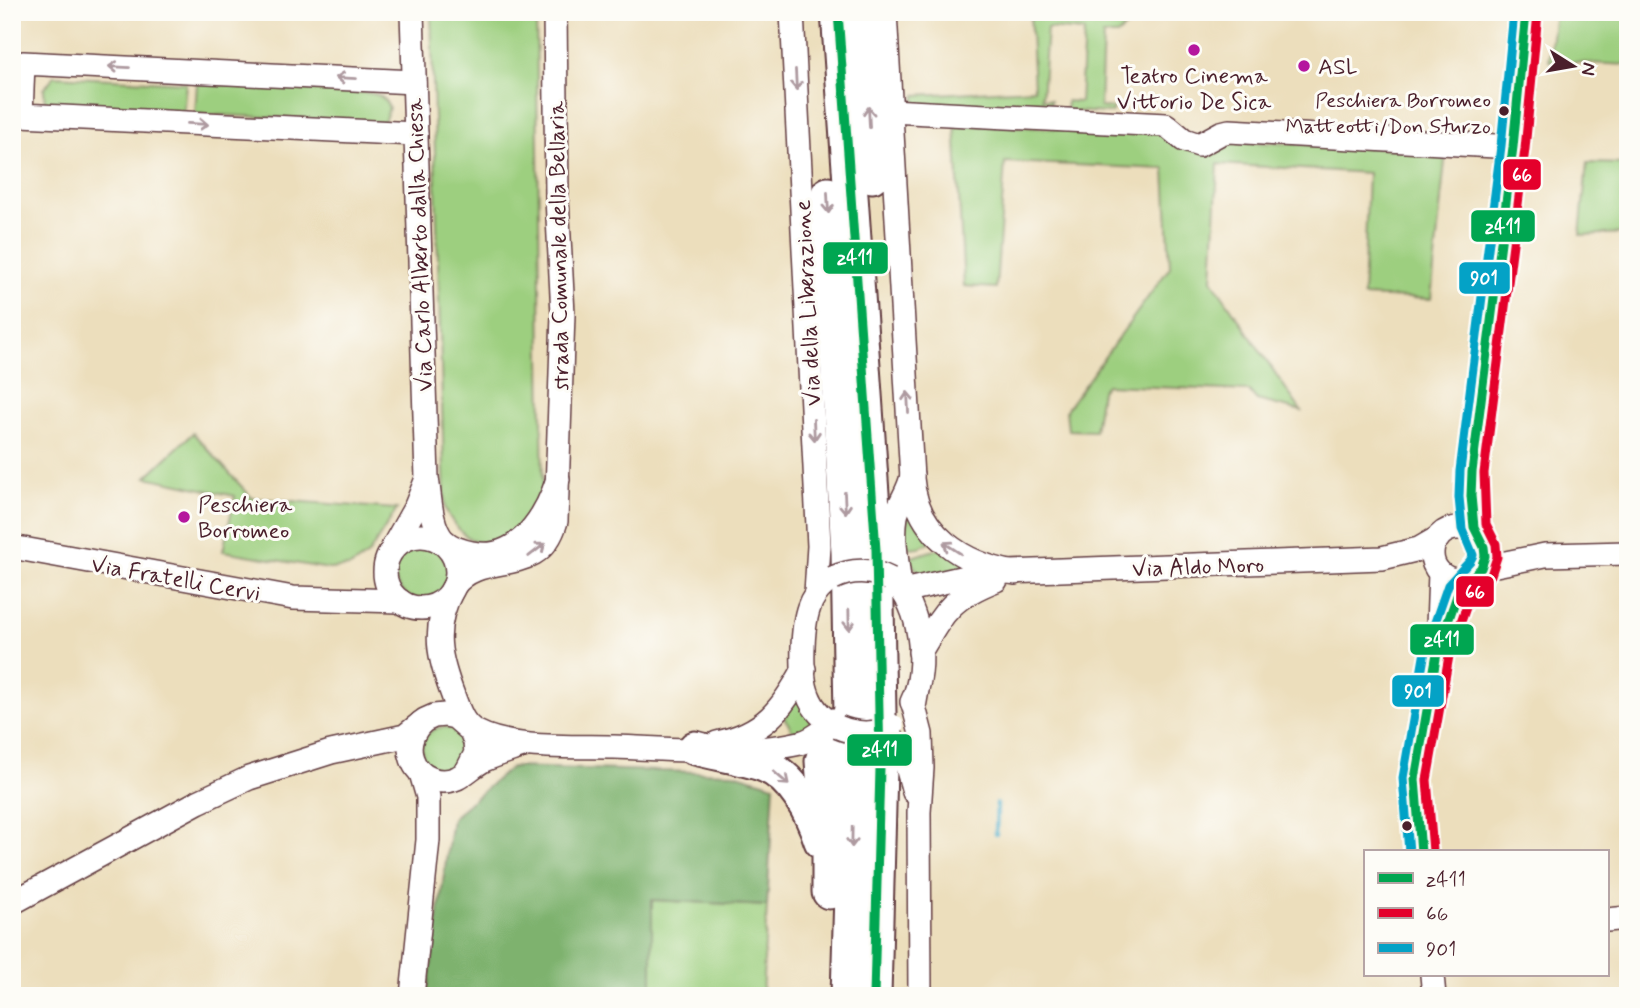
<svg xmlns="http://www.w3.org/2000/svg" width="1640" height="1008" viewBox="0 0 1640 1008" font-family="Mynerve,sans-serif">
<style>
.green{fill:#9dcf7f;stroke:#747755;stroke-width:2}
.forest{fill:#7eb26e;stroke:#64684c;stroke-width:2}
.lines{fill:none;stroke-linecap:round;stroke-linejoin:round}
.stream{stroke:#4bafca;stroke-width:4.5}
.minor-casing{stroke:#623c41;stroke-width:26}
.highway-casing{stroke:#623c41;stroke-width:37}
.minor{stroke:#fff;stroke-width:23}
.highway{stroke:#fff;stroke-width:33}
.minor-bridge-casing{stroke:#623c41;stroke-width:26;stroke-linecap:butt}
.minor-bridge{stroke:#fff;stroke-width:23}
.bus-1-casing{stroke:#fdfcf7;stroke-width:14}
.bus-2-casing{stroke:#fdfcf7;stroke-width:14}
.bus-3-casing{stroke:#fdfcf7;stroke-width:14}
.bus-1{stroke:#00a651;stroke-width:9}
.bus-2{stroke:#e4002b;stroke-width:9}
.bus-3{stroke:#04a2c6;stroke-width:9}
.oneway{stroke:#ae9aa0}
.poi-dot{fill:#b5179e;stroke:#fdfcf7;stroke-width:2.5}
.bus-dot{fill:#4a1f2b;stroke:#fdfcf7;stroke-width:2.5}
.labels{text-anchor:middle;stroke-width:6;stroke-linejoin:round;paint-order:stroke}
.bus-label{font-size:21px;fill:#4a1f2b;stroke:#fdfcf7;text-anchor:end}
.poi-label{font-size:23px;fill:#4a1f2b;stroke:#fdfcf7;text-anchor:start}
.street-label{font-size:23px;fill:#4a1f2b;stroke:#fdfcf7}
.line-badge{stroke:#fdfcf7;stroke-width:2.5}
.badge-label{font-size:19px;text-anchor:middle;font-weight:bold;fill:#fff}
</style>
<rect width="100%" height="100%" fill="#fdfcf7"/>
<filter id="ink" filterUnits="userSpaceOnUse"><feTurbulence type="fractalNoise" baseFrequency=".0143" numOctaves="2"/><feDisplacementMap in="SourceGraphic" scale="14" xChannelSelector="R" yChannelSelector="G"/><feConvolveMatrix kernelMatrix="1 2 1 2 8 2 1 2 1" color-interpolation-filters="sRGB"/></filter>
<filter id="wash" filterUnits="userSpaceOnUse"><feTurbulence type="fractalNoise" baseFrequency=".00686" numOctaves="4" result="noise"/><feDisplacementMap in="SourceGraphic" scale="28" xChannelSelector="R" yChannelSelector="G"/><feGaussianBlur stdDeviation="1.57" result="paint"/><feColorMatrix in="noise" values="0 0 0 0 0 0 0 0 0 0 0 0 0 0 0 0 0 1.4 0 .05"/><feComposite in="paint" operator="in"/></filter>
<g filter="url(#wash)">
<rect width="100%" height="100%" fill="#ecdebc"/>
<!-- green -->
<g class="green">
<path d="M431,12H536L543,494C538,502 535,512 529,518C499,555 465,551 445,508Z"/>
<polygon points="1030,12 1144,12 1117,35 1103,35 1100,107 1113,108 1111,113 1066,111 1067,101 1080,102 1084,31 1047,28 1042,99 1051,100 1050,110 914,104 916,95 1034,89"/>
<polygon points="1555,12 1628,12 1628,65 1549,61"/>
<polygon points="54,76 186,83 183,116 50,108 45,105 44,89"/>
<path d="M197,83L369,93C381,95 384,97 389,108L384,122L195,114Z"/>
<polygon points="955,124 1162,133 1227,141 1446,151 1431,299 1363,296 1368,173 1218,164 1212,280 1301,411 1257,400 1249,391 1106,385 1101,391 1095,431 1068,430 1066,410 1170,267 1165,169 1005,162 996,288 964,286"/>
<polygon points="1587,163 1628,164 1628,233 1580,235"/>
<polygon points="193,433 252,498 397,509 368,555 350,567 329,569 223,551 235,496 146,477"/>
<polygon points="908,510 932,541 920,547 907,548 905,539"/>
<circle cx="421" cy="572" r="27"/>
<polygon points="941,548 973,565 922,577 908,558"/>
<polygon points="799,689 810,719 811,734 793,738 790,726 784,718"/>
<circle cx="444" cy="749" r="22"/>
<polygon points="1627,742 1628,895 1623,896"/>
<polygon points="652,900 767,906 762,996 652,996"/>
</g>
<!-- forest -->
<polygon class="forest" points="511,767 734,773 774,785 767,906 652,900 652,996 427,996 452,818"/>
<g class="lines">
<!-- stream -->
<polyline class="stream" points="996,834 997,804"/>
</g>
</g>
<g filter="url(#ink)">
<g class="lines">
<defs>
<g id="minor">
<path d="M412,12L427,478C430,496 430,525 443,540C451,548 461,551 472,553C518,563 546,516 558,479"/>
<polyline points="792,12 819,546 816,593"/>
<path d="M885,12L912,478C916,534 963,564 1015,573"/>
<polyline points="414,82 23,63 21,115 416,134"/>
<polyline points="890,111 1166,125 1184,140 1199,145 1221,133 1229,131 1513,147"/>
<circle cx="1458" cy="554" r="26"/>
<polyline points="1475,534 1471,504 1472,472 1513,147 1526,12"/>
<circle cx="421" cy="572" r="36"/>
<polyline points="12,547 293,598 400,601"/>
<polyline points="393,547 416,506 426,481"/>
<polyline points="1481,568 1545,555 1628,553"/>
<path d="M893,580C921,607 929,668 912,702"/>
<path d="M825,584C818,590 812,598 809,607C802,626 800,676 808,695C813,709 824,720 838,727"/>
<path d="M454,586C482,548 539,581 556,521L563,314L557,198L555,12"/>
<path d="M900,588C898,565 892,539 896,516C899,502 910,490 912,475"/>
<path d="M452,590C431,629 439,659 454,698C459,711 463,725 477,732C511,750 575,746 614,747C674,749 742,756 800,743C813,740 821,732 832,724"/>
<polyline points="903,591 983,573 1382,558 1419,549 1438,538"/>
<path d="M920,652C944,612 950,598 996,580"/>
<polyline points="917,690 914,707 921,734 922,768 919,812 920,996"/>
<path d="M421,723C412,733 407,745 412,759C418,777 439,786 457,778C467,773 474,765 484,760C498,754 512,750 526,745"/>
<polyline points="892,737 906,763 914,792"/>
<path d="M717,743C764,733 782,710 804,669"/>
<polyline points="1421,852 1415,779 1437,653 1440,573"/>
<polyline points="12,903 198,802 249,778 331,752 405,736 425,720 434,716 445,715 455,717 471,731 475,742 476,753 467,771"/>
<polyline points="1607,920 1628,918"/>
<polyline points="1432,975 1434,996"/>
<polyline points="412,996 428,840 428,797 421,773"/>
</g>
<g id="highway">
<polyline points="838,12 876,550 880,768 874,996"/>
<polyline points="863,12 872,176"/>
<polyline points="828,194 848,552 853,824 848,996"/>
<path d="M695,748C717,754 742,757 764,765C793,776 812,813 821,841"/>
<polyline points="829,892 829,856 822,761 834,725"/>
</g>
</defs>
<!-- minor casing -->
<use href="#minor" class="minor-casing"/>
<!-- highway casing -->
<use href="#highway" class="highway-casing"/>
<!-- minor -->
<use href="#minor" class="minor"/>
<!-- highway -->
<use href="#highway" class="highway"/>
<defs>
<g id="minor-bridge">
<path d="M833,578C852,569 871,569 890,579"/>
<path d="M838,727C854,734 876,736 892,726"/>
</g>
</defs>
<!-- minor-bridge casing -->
<use href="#minor-bridge" class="minor-bridge-casing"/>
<!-- minor-bridge -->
<use href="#minor-bridge" class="minor-bridge"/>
<defs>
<g id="bus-1">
<polyline points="838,12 876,550 880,768 874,996"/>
<polyline points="1421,852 1415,779 1437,653 1459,590 1481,568 1485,556 1484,547 1474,527 1471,496 1472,472 1513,147 1526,12"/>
</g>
<polyline id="bus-2" points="1433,851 1427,780 1449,656 1470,596 1491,575 1497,557 1496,544 1486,524 1484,473 1525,149 1538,13"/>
<polyline id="bus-3" points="1409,852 1403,778 1425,651 1448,585 1470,561 1473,555 1462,529 1459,497 1460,471 1501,146 1514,12"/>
</defs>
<!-- bus-1 casing -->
<use href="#bus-1" class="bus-1-casing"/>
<!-- bus-2 casing -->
<use href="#bus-2" class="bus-2-casing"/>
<!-- bus-3 casing -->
<use href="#bus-3" class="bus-3-casing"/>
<!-- bus-1 -->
<use href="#bus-1" class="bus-1"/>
<!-- bus-2 -->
<use href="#bus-2" class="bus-2"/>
<!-- bus-3 -->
<use href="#bus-3" class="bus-3"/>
</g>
<!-- one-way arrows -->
<defs><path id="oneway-shaft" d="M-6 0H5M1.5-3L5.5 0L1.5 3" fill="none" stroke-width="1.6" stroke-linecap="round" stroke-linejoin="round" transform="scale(1.75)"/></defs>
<g class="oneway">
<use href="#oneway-shaft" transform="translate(119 67) rotate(-177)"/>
<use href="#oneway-shaft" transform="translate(346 78) rotate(-177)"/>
<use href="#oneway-shaft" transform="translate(796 80) rotate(87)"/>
<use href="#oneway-shaft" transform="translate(869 117) rotate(-93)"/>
<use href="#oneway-shaft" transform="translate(198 124) rotate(3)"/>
<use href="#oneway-shaft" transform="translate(828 203) rotate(87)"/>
<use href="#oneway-shaft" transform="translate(908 402) rotate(-93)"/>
<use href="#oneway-shaft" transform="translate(814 430) rotate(87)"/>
<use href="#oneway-shaft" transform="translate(845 503) rotate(87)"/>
<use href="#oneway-shaft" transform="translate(952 548) rotate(-147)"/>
<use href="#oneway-shaft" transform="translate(537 550) rotate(-38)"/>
<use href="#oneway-shaft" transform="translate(849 620) rotate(89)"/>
<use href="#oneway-shaft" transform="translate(781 778) rotate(41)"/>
<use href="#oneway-shaft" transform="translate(852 837) rotate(91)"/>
</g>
</g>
<!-- markers -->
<g class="poi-dot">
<circle cx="1194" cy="50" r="7"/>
<circle cx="1304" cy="66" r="7"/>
<circle cx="184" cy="517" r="7"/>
</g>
<g class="bus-dot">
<circle cx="1504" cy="111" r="6"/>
<circle cx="1407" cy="826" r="6"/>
</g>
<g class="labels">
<!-- bus labels -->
<g class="bus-label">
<text x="1491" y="107">Peschiera Borromeo<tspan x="1491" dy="26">Matteotti/Don Sturzo</tspan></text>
</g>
<!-- poi labels -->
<g class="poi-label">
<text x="1318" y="74">ASL</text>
<text x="1194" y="83" text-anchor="middle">Teatro Cinema<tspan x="1194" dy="26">Vittorio De Sica</tspan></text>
<text x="198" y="512">Peschiera<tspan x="198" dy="26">Borromeo</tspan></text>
</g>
<!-- street labels -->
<g class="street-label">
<text transform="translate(419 245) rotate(-92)" y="8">Via Carlo Alberto dalla Chiesa</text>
<text transform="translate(558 246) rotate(-91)" y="8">strada Comunale della Bellaria</text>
<text transform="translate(807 303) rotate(-93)" y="8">Via della Liberazione</text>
<text transform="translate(1198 566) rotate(-2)" y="8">Via Aldo Moro</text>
<text transform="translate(176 578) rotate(10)" y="8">Via Fratelli Cervi</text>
</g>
</g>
<g class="line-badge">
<rect x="1502" y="158" width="40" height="33" rx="7" fill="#e4002b"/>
<rect x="1470" y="209" width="66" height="34" rx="7" fill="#00a651"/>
<rect x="822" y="241" width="67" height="34" rx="7" fill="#00a651"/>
<rect x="1458" y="261" width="53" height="34" rx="7" fill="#04a2c6"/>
<rect x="1455" y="575" width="40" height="33" rx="7" fill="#e4002b"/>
<rect x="1409" y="623" width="66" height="33" rx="7" fill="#00a651"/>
<rect x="1391" y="674" width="54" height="34" rx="7" fill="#04a2c6"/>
<rect x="846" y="733" width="67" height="34" rx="7" fill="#00a651"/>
</g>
<g class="badge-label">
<text x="1522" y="181">66</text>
<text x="1503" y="233">z411</text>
<text x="855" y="264">z411</text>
<text x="1484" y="285">901</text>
<text x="1475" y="598">66</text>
<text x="1442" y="646">z411</text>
<text x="1418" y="698">901</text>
<text x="880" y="756">z411</text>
</g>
<!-- margin -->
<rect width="1640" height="1008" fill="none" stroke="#fdfcf7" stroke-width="42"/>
<!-- legend -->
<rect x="1364" y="850" width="245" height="126" fill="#fdfcf7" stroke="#b5a4a5" stroke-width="2"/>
<rect x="1378" y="873" width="35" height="10" fill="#00a651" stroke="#b5a4a5" stroke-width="2"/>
<text x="1426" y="886" font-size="21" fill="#4a1f2b">z411</text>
<rect x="1378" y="908" width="35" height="10" fill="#e4002b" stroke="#b5a4a5" stroke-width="2"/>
<text x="1426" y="920" font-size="21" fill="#4a1f2b">66</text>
<rect x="1378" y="943" width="35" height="10" fill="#04a2c6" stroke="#b5a4a5" stroke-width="2"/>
<text x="1426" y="956" font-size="21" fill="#4a1f2b">901</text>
<!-- north arrow -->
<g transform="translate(1573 66) rotate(101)" stroke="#fdfcf7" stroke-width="5" paint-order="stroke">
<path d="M0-5L12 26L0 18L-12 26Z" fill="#4a1f2b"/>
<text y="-10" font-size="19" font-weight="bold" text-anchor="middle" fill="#4a1f2b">N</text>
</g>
</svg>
